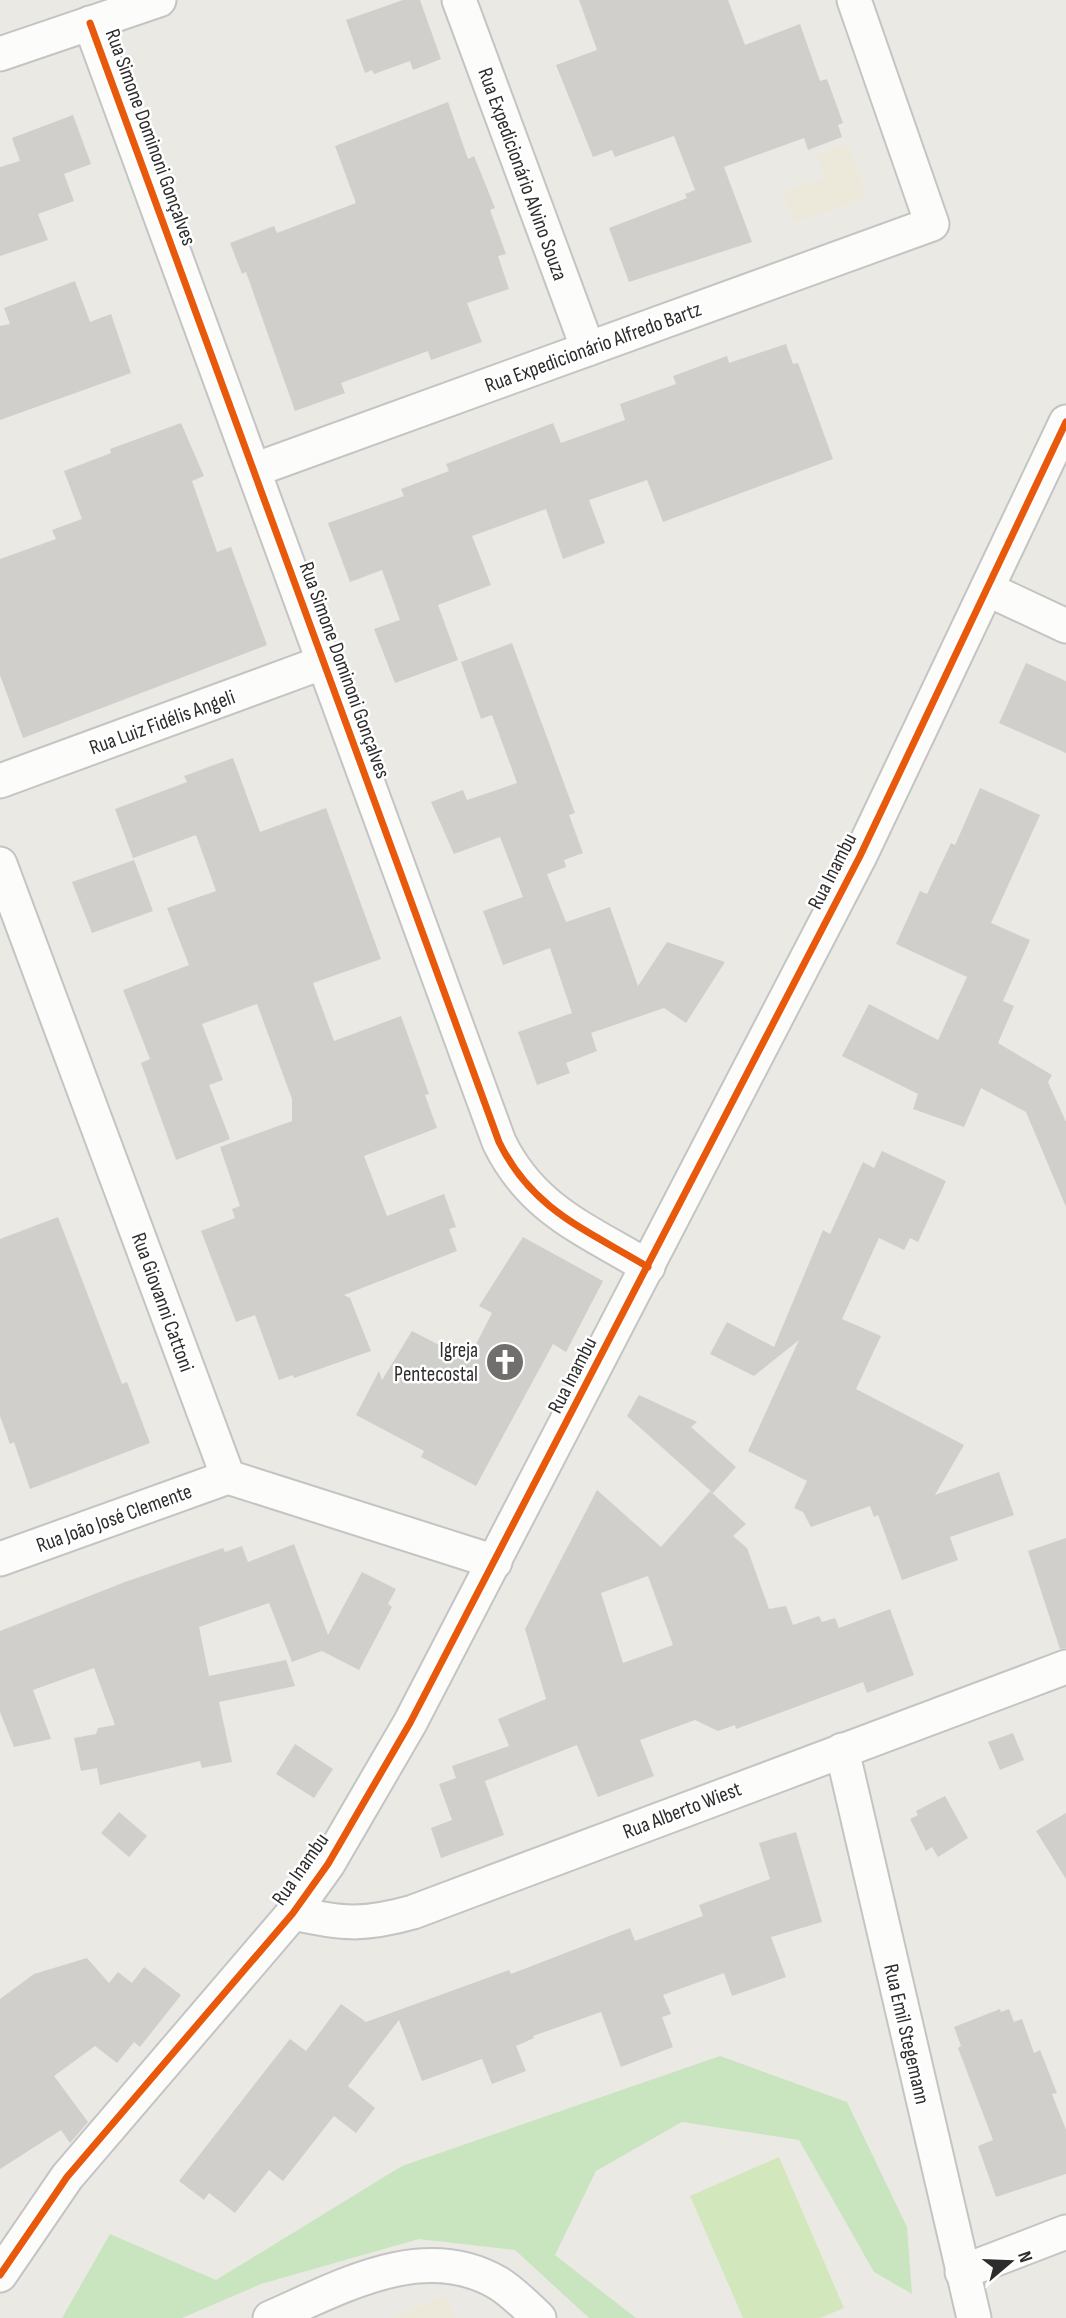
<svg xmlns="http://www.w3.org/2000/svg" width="1066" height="2318" viewBox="0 0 1066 2318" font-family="'Sofia Sans Condensed',sans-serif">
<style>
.education{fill:#ede9da}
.green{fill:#c9e5bf}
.pitch{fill:#d2e8bc}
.building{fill:#d0cfcb;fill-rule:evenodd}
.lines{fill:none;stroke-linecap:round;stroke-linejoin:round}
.minor-casing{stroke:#c5c4c4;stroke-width:37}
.minor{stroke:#fcfcfb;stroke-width:33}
.cycleway-casing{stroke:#fff;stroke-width:11}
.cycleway{stroke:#e8590c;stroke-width:7}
.labels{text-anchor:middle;stroke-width:5;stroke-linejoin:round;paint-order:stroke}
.street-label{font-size:21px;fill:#2d2d2d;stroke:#fff}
.poi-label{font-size:21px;fill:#2d2d2d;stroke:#fff;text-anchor:end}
</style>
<rect width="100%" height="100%" fill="#ebe9e4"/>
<!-- education -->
<g class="education">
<polygon points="848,144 867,197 794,223 783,192 824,178 817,154"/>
<polygon points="445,2296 455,2318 392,2318"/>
</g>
<!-- green -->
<polygon class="green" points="720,2056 847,2102 907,2227 912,2294 874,2272 799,2140 682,2122 596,2171 555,2255 636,2318 589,2318 515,2250 419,2239 261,2284 182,2318 62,2318 110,2234 216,2280 402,2166"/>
<!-- pitch -->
<polygon class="pitch" points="779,2157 844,2308 820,2318 743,2318 690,2196"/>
<!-- building -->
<g class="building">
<polygon points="403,0 420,0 441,59 413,70 410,61 374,74 372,70 365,73 346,20"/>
<polygon points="579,0 728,0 745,45 800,24 820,81 827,79 843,123 838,125 842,137 808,150 804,138 724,167 752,242 629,282 609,228 687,198 685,194 695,190 674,136 615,157 612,150 593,157 556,65 597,50"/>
<polygon points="448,102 468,159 474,156 495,208 490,210 506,254 498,256 509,289 467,303 482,342 431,360 428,351 341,383 345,393 295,411 246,272 242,274 230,243 274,226 277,233 356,203 335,146"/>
<polygon points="73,115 91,164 64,174 74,201 38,214 48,240 0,256 0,167 20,161 12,138"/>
<polygon points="75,281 90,322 111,314 131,373 0,420 0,326 10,324 4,308"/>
<polygon points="786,344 793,364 798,363 833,459 663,522 647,480 589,500 605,543 563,559 546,509 472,536 491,585 438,605 458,660 395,683 374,629 400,620 382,570 350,582 328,523 404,496 401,489 449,471 446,464 553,423 561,443 625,420 620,404 676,384 673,376 727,356 729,363"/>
<polygon points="181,423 204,476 192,481 217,552 231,547 267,645 23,738 0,675 0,559 56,539 52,530 82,519 64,471 111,453 110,449"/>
<polygon points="512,643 575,813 569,815 583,853 564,860 566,867 547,874 566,922 610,907 638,986 667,942 725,962 686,1023 664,1008 591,1033 597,1051 566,1063 570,1073 537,1085 518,1032 572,1013 550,948 503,965 483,911 523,897 500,837 454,854 431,802 463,790 467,800 517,783 492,715 481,719 461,662"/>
<polygon points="1026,663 1066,681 1066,753 999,723"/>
<polygon points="233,758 260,832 326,808 381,959 313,983 334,1041 401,1016 429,1094 425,1095 437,1128 364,1156 387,1216 444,1194 456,1227 449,1229 457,1251 344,1295 350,1298 371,1351 294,1378 293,1375 279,1380 255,1315 236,1322 201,1231 235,1218 232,1209 240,1206 220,1147 292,1121 292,1099 257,1004 202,1024 223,1080 209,1085 230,1139 176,1160 141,1063 150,1059 123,990 189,965 167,908 216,891 196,835 133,858 115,809 187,782 184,776"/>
<polygon points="980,788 1040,815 991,923 1030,940 1003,1001 1014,1006 998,1043 1052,1075 1048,1082 1066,1122 1066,1207 1026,1112 981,1088 964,1127 913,1109 918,1094 842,1056 869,1004 938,1040 967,977 896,944 920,891 927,894 951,843 955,845"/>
<polygon points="134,860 153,911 92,933 72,882"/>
<polygon points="882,1151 946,1181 918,1242 910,1238 904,1250 879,1238 842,1319 881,1336 856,1389 964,1445 935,1495 999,1472 1014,1515 950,1537 958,1560 902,1580 878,1515 874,1517 870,1506 811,1527 803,1512 794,1508 807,1481 748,1451 799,1340 754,1376 710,1354 727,1322 774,1347 823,1230 830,1234 863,1162 874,1168"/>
<polygon points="58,1217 122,1384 127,1382 150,1443 30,1489 14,1442 10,1444 0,1416 0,1239"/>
<polygon points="523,1237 603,1281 566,1352 553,1344 476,1486 421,1457 424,1451 356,1415 379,1371 382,1380 412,1331 468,1360 492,1313 479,1306"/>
<polygon points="639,1395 697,1422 691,1427 736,1467 713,1493 627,1416"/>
<path d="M597,1490L661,1547L710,1491L746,1524L733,1536L747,1548L769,1609L786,1606L793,1625L819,1616L822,1622L835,1618L839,1628L890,1609L914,1675L867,1693L863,1682L736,1729L735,1725L718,1731L695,1720L640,1740L654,1776L598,1797L577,1745L485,1781L504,1835L441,1858L431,1828L452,1820L439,1784L456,1778L452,1766L509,1746L498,1719L546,1699L525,1629ZM648,1576L673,1645L623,1663L601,1593Z"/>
<polygon points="1066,1538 1066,1648 1060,1649 1028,1551"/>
<polygon points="294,1544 328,1635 362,1572 396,1589 388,1604 392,1607 359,1670 322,1651 292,1662 269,1603 199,1627 209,1676 286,1660 295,1686 219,1702 232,1762 202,1768 200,1761 100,1785 97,1768 81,1771 74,1738 96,1734 98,1728 115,1725 94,1668 33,1690 51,1739 14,1747 0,1712 0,1631 125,1582 223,1548 225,1552 242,1546 248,1562"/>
<polygon points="1013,1733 1024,1760 1000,1770 988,1742"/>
<polygon points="295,1744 333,1769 314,1798 276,1774"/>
<polygon points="945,1796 968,1838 938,1857 932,1847 926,1851 910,1819 918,1815 916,1811"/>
<polygon points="119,1812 147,1836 129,1857 101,1833"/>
<polygon points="1066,1813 1066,1879 1036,1831"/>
<polygon points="796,1832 822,1922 771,1937 786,1977 732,1996 724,1973 663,1995 671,2014 662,2017 673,2047 621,2067 601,2012 533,2036 534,2038 516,2046 526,2071 492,2084 482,2059 422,2081 399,2020 348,2086 375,2108 356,2133 334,2116 283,2181 269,2170 235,2213 209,2193 204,2200 179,2181 290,2039 306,2051 341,2004 366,2022 509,1970 511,1974 630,1928 635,1941 703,1916 699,1905 770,1879 759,1843"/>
<polygon points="87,1958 109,1983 118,1972 132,1983 144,1967 181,1995 140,2047 134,2042 117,2063 95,2046 54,2076 88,2122 70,2143 61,2130 0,2169 0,1999 34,1974"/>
<polygon points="1000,2009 1001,2012 1009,2009 1014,2022 1022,2019 1034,2053 1040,2050 1057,2093 1052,2094 1066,2130 1066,2174 996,2197 978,2146 993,2140 958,2048 961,2046 954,2027"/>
</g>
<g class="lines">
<defs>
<g id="minor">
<polyline points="459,0 588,349"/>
<path d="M90,23L499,1142C532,1210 587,1230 648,1267"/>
<polyline points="0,54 159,0"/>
<polyline points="254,470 932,224 854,0"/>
<polyline points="987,589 1066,626"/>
<polyline points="0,781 324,662"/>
<polyline points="0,864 228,1477 495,1562"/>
<polyline points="0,1559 228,1477"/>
<polyline points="842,1750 974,2318"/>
<path d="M293,1913C342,1924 364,1926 413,1912L1066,1667"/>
<polyline points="962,2272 1066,2232"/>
<polyline points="0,2275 67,2177 293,1913 328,1864 410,1723 860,856 1066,422"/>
<path d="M270,2318C339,2288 423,2239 498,2283C513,2292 526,2306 539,2318"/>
</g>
</defs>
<!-- minor casing -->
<use href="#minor" class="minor-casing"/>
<!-- minor -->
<use href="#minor" class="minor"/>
<defs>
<g id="cycleway">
<path d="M90,23L499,1142C532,1210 587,1230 648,1267"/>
<polyline points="0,2275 67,2177 293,1913 328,1864 410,1723 860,856 1066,422"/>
</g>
</defs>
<!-- cycleway casing -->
<use href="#cycleway" class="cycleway-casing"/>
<!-- cycleway -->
<use href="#cycleway" class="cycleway"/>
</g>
<!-- icons -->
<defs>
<symbol id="church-disc" viewBox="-11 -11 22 22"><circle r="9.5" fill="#706f6d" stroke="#fff"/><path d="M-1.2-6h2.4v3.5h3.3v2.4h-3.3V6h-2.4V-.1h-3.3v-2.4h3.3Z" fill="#fff"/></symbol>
</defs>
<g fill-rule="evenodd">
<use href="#church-disc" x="483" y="1340" width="44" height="44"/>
</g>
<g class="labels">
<!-- street labels -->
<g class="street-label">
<text transform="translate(151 137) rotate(70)" y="7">Rua Simone Dominoni Gonçalves</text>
<text transform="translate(523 174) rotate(70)" y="7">Rua Expedicionário Alvino Souza</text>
<text transform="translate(593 347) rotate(-20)" y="7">Rua Expedicionário Alfredo Bartz</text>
<text transform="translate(345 670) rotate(70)" y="7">Rua Simone Dominoni Gonçalves</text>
<text transform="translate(162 722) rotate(-20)" y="7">Rua Luiz Fidélis Angeli</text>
<text transform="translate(832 871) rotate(-63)" y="7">Rua Inambu</text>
<text transform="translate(163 1302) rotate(70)" y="7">Rua Giovanni Cattoni</text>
<text transform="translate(572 1375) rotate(-63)" y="7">Rua Inambu</text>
<text transform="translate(114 1518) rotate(-20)" y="7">Rua João José Clemente</text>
<text transform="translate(682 1810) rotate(-21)" y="7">Rua Alberto Wiest</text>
<text transform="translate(300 1869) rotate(-55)" y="7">Rua Inambu</text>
<text transform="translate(907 2034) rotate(77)" y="7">Rua Emil Stegemann</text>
</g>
<!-- poi labels -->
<g class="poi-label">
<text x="478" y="1357">Igreja<tspan x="478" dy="24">Pentecostal</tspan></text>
</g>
</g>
<!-- north arrow -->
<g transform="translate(1010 2262) rotate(71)" stroke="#ffffff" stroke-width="5" paint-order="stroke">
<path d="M0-5L12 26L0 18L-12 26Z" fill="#2d2d2d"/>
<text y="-10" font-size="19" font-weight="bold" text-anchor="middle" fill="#2d2d2d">N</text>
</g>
</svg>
